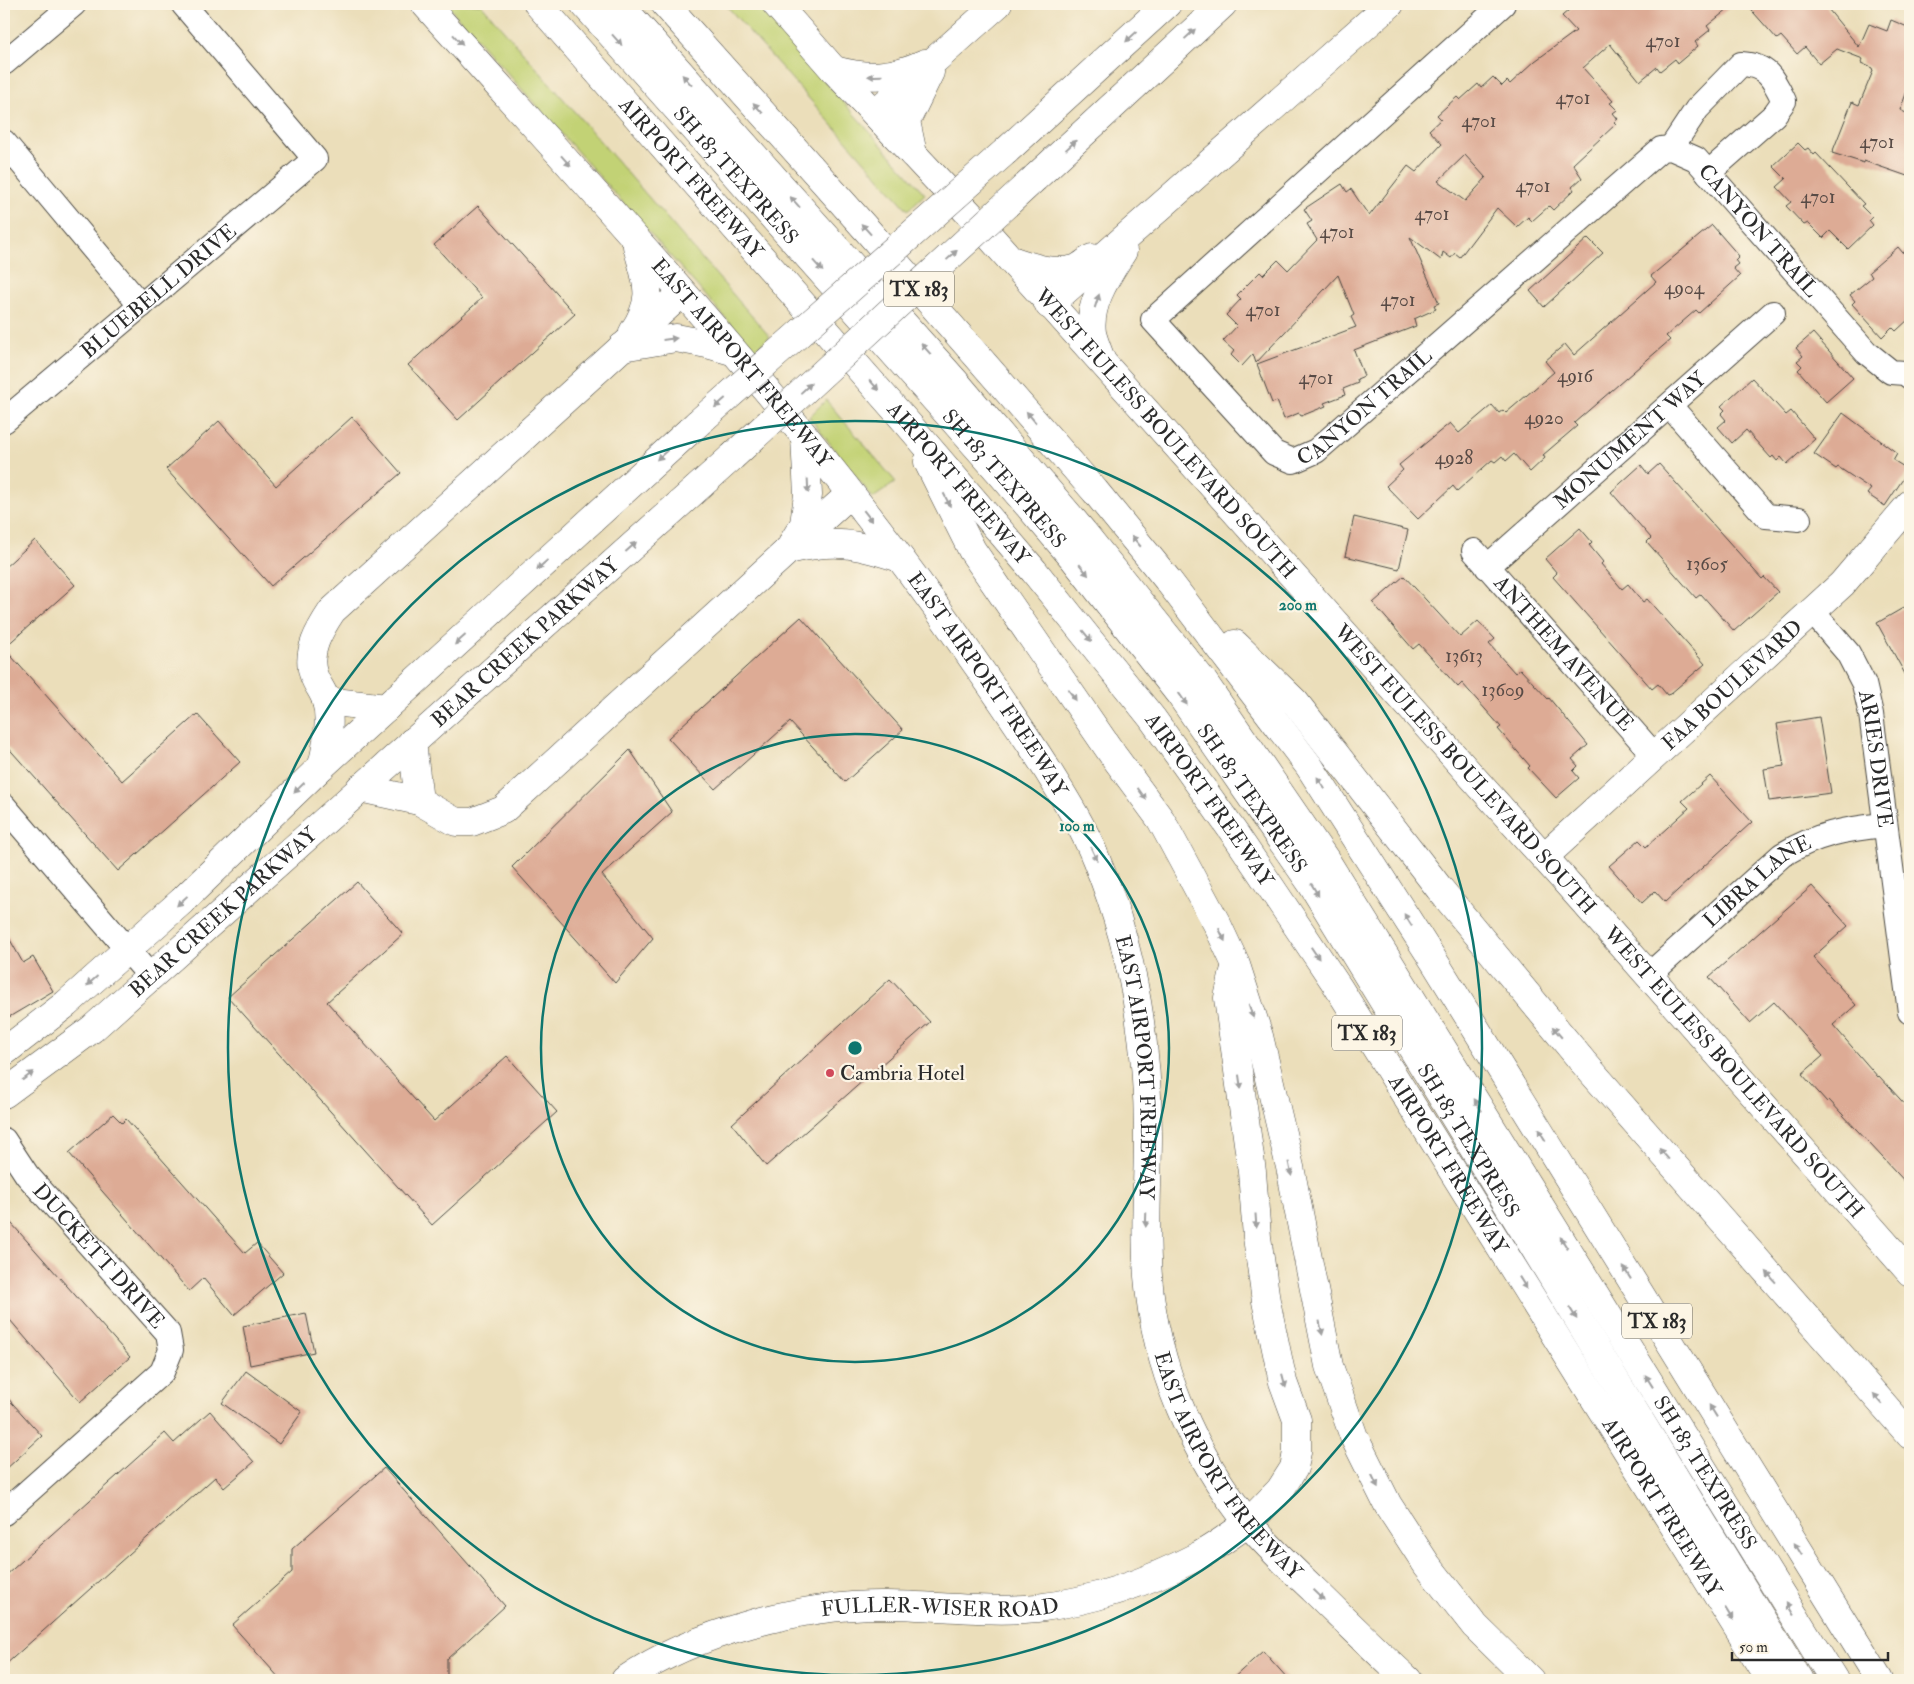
<svg xmlns="http://www.w3.org/2000/svg" width="1914" height="1684" viewBox="0 0 1914 1684" font-family="'IM FELL Double Pica',serif">
<style>
.green{fill:#c2d275;stroke:#767e50}
.building{fill:#ddab95;fill-rule:evenodd}
.lines{fill:none;stroke-linecap:round;stroke-linejoin:round}
.street-casing{stroke:#484640;stroke-width:26}
.secondary-casing{stroke:#484640;stroke-width:29}
.highway-casing{stroke:#484640;stroke-width:29}
.street{stroke:#fff;stroke-width:24}
.secondary{stroke:#fff;stroke-width:28}
.highway{stroke:#fff;stroke-width:28}
.secondary-bridge-casing{stroke:#484640;stroke-width:29;stroke-linecap:butt}
.secondary-bridge{stroke:#fff;stroke-width:28}
.oneway{fill:#a0a0a0}
.ring{fill:none;stroke:#0f766e;stroke-width:2.5}
.poi-dot{fill:#d1495b;stroke:#fcf5e5;stroke-width:2}
.labels{text-anchor:middle;stroke-width:4.5;stroke-linejoin:round;paint-order:stroke}
.number-label{font-size:19px;fill:#584b46}
.shield{fill:#fcf5e5;stroke:#6a6863;stroke-width:1}
.shield-label{font-size:20px;font-weight:bold;fill:#2b2b2b}
.street-label{font-size:21px;fill:#2b2b2b;stroke:#fcf5e5}
.poi-label{font-size:21px;fill:#2b2b2b;stroke:#fcf5e5;text-anchor:start}
.centre{fill:#0f766e;stroke:#fcf5e5;stroke-width:2.5}
.ring-label{font-size:15px;text-anchor:middle;font-weight:bold;fill:#0f766e;stroke:#fcf5e5;stroke-width:4.5;stroke-linejoin:round;paint-order:stroke}
</style>
<rect width="100%" height="100%" fill="#fcf5e5"/>
<filter id="ink" filterUnits="userSpaceOnUse"><feTurbulence type="fractalNoise" baseFrequency=".02" numOctaves="2"/><feDisplacementMap in="SourceGraphic" scale="10" xChannelSelector="R" yChannelSelector="G"/><feConvolveMatrix kernelMatrix="1 2 1 2 8 2 1 2 1" color-interpolation-filters="sRGB"/></filter>
<filter id="wash" filterUnits="userSpaceOnUse"><feTurbulence type="fractalNoise" baseFrequency=".0096" numOctaves="4" result="noise"/><feDisplacementMap in="SourceGraphic" scale="20" xChannelSelector="R" yChannelSelector="G"/><feGaussianBlur stdDeviation="1.12" result="paint"/><feColorMatrix in="noise" values="0 0 0 0 0 0 0 0 0 0 0 0 0 0 0 0 0 1.4 0 .05"/><feComposite in="paint" operator="in"/></filter>
<g filter="url(#wash)">
<rect width="100%" height="100%" fill="#ebdeba"/>
<!-- green -->
<g class="green">
<polygon points="446,4 481,4 770,337 754,350"/>
<polygon points="725,4 756,4 925,194 908,210"/>
<polygon points="826,400 896,482 873,498 809,417"/>
</g>
<g id="blocks">
<!-- building -->
<g class="building">
<path d="M1576,4H1734L1707,26L1710,30L1695,42L1698,46L1678,63L1675,59L1660,71L1657,67L1640,81L1610,44L1583,68L1613,101L1610,103L1617,110L1613,113L1618,119L1614,122L1616,124L1573,164L1582,178L1572,187L1574,190L1553,210L1549,206L1532,221L1528,217L1517,227L1497,208L1460,257L1455,253L1451,258L1443,252L1441,260L1410,237L1439,303L1434,305L1436,309L1414,319L1416,326L1354,350L1364,376L1357,379L1358,383L1343,389L1345,395L1324,403L1326,406L1301,416L1299,413L1284,419L1277,401L1272,403L1257,364L1356,327L1351,317L1354,315L1338,275L1256,363L1253,354L1242,366L1231,355L1234,351L1223,341L1237,326L1226,315L1241,299L1237,295L1260,272L1263,275L1278,260L1288,270L1317,240L1307,224L1312,221L1304,209L1342,184L1347,192L1351,189L1369,216L1408,166L1416,172L1442,144L1429,130L1441,119L1437,115L1457,97L1460,100L1478,84L1481,88L1493,77L1502,86L1507,81L1510,84L1535,61L1576,31L1562,16ZM1465,155L1486,178L1465,201L1438,181Z"/>
<polygon points="1746,4 1824,4 1859,47 1869,24 1887,31 1891,20 1910,28 1910,83 1900,110 1910,115 1910,177 1864,161 1864,163 1832,153 1852,102 1859,105 1873,71 1872,68 1861,63 1863,59 1837,49 1819,64 1805,47 1797,54 1781,36 1777,39"/>
<polygon points="1798,143 1805,150 1808,148 1814,155 1816,153 1864,204 1861,206 1872,217 1869,220 1873,225 1848,249 1830,231 1823,238 1808,223 1804,225 1786,206 1791,202 1777,187 1786,179 1773,166"/>
<polygon points="478,206 575,314 458,420 408,365 482,298 434,245"/>
<polygon points="1712,225 1739,256 1735,260 1738,264 1733,268 1740,276 1699,313 1696,310 1666,336 1670,340 1574,423 1577,426 1543,455 1545,458 1530,472 1514,454 1506,461 1502,456 1495,462 1492,460 1457,491 1453,486 1418,519 1386,486 1403,470 1399,465 1450,423 1459,433 1492,405 1499,413 1503,410 1506,413 1554,372 1545,361 1565,344 1574,355 1656,282 1651,276"/>
<polygon points="1588,238 1603,253 1544,307 1530,291"/>
<polygon points="1898,247 1903,253 1910,247 1910,318 1896,331 1892,327 1882,337 1852,304 1855,301 1850,295 1872,277 1869,272"/>
<polygon points="1813,333 1853,378 1826,402 1798,370 1802,366 1797,361 1803,356 1796,348"/>
<polygon points="1752,378 1786,415 1791,411 1815,439 1787,464 1781,457 1777,461 1773,456 1771,458 1746,430 1732,443 1718,427 1726,420 1721,414 1725,410 1721,406"/>
<polygon points="1843,413 1897,453 1893,460 1909,470 1885,506 1867,494 1871,489 1838,467 1836,469 1814,454"/>
<polygon points="352,417 401,473 271,586 166,469 219,421 276,486"/>
<polygon points="1659,464 1762,579 1764,577 1778,592 1734,631 1701,594 1696,598 1647,542 1651,538 1611,492 1641,465 1648,474"/>
<polygon points="1354,517 1408,530 1399,569 1345,556"/>
<polygon points="1580,528 1592,542 1589,545 1603,562 1601,564 1622,589 1628,584 1643,602 1647,599 1705,664 1670,694 1667,695 1658,684 1652,689 1553,577 1557,573 1545,559"/>
<polygon points="35,540 75,585 4,648 122,781 197,714 240,762 118,871 4,743 4,568"/>
<polygon points="1404,576 1460,637 1478,621 1495,639 1489,644 1515,673 1520,669 1548,699 1549,698 1588,745 1572,759 1578,766 1573,771 1579,778 1556,798 1528,768 1530,766 1498,729 1501,727 1462,683 1458,687 1419,644 1413,649 1373,603"/>
<polygon points="1910,604 1910,683 1877,623"/>
<polygon points="801,617 903,730 845,782 790,722 715,789 668,738"/>
<polygon points="1819,717 1831,793 1769,801 1764,769 1784,766 1777,724"/>
<polygon points="630,750 672,812 602,875 653,938 615,983 512,867"/>
<polygon points="1710,776 1752,822 1665,902 1655,891 1642,903 1609,866 1639,840 1646,847 1689,808 1682,801"/>
<polygon points="357,882 403,934 327,1002 434,1121 507,1056 557,1112 432,1225 228,997"/>
<polygon points="1812,886 1848,926 1813,957 1856,1005 1833,1025 1878,1077 1879,1076 1910,1110 1910,1187 1829,1100 1827,1102 1802,1074 1823,1056 1774,1002 1750,1023 1709,977"/>
<polygon points="4,929 23,963 33,957 53,991 4,1020"/>
<polygon points="890,979 930,1022 766,1166 732,1124"/>
<polygon points="113,1114 122,1123 126,1119 245,1253 257,1243 283,1273 234,1315 203,1278 189,1291 69,1153"/>
<polygon points="4,1215 130,1357 80,1402 4,1313"/>
<polygon points="306,1313 314,1352 250,1365 243,1326"/>
<polygon points="246,1371 302,1412 279,1444 222,1403"/>
<polygon points="4,1394 42,1436 4,1471"/>
<polygon points="210,1411 254,1462 224,1488 215,1477 4,1666 4,1577 165,1433 174,1443"/>
<polygon points="384,1468 505,1606 447,1659 447,1680 281,1680 232,1625 292,1572 292,1549"/>
<polygon points="1263,1651 1289,1680 1231,1680"/>
</g>
</g>
</g>
<g filter="url(#ink)">
<use href="#blocks" fill-opacity="0" stroke="#484640" stroke-width="1"/>
<g class="lines">
<defs>
<g id="street">
<path id="s1" d="M1503,4L1153,320L1274,453L1293,461L1316,451L1661,149L1671,148L1696,159L1866,352L1891,372L1905,373L1910,377"/>
<polyline points="4,63 74,4"/>
<polyline points="4,142 141,306"/>
<path d="M1671,148L1697,109L1741,64C1768,65 1774,80 1784,101L1774,115L1708,173"/>
<polyline points="1670,406 1766,516 1799,519"/>
<path id="s2" d="M4,421L315,159L183,4"/>
<path id="s3" d="M1474,551L1654,755"/>
<path id="s4" d="M1487,567L1773,313"/>
<path id="s5" d="M1812,611L1848,653L1864,684L1871,714L1910,1012"/>
<polyline points="4,806 150,976"/>
<path id="s6" d="M1648,976L1782,855C1817,834 1845,829 1885,825"/>
<path id="s7" d="M4,1140L27,1175L168,1333L171,1350L162,1372L4,1513"/>
</g>
<g id="secondary">
<path id="s8" d="M425,4C611,212 804,416 963,645C992,687 1021,728 1048,771C1065,799 1084,828 1096,859C1132,946 1148,1042 1148,1135C1148,1182 1144,1229 1148,1276C1155,1366 1193,1455 1250,1525C1269,1548 1292,1569 1314,1590C1345,1620 1376,1651 1408,1680"/>
<path id="s9" d="M776,4L834,70L977,222L1585,903L1910,1272"/>
<path d="M834,70C868,79 892,78 925,63"/>
<polyline points="875,113 998,4"/>
<polyline points="1006,151 1167,4"/>
<polyline points="913,154 906,121 930,72"/>
<polyline points="1035,178 1223,4"/>
<path d="M1011,260C1031,267 1054,275 1075,269C1081,267 1087,261 1092,258"/>
<polyline points="1049,305 1390,4"/>
<path d="M633,332C656,298 647,283 637,246"/>
<polyline points="622,347 676,338 707,344 732,351"/>
<path d="M1101,359C1098,351 1094,342 1092,333C1088,303 1108,275 1123,251"/>
<polyline points="793,542 804,524 808,495 805,437"/>
<path d="M788,550C836,539 854,543 900,558"/>
<polyline points="326,701 386,708"/>
<polyline points="412,742 419,801"/>
<path d="M322,766C327,746 332,721 326,701C324,692 317,685 314,676C305,653 320,629 332,611L682,293"/>
<polyline points="360,788 419,801 456,822 472,822 503,810 850,494"/>
<path id="s10" d="M1544,857L1842,584L1910,504"/>
<polyline points="4,1052 66,1004 182,901 322,766 698,423"/>
<path id="s11" d="M4,1094L92,1029L732,457"/>
<path id="s12" d="M625,1680C694,1632 803,1604 886,1605C934,1605 990,1613 1037,1608C1093,1601 1148,1582 1198,1556C1215,1547 1232,1534 1248,1523"/>
</g>
<g id="highway">
<path id="s13" d="M538,4L909,425L1034,571L1152,718L1237,837L1338,987L1770,1680"/>
<path id="s14" d="M584,4L1002,475L1074,559L1181,696L1311,883L1799,1680"/>
<path id="s15" d="M619,4L959,386L1083,532L1203,681L1325,859L1834,1680"/>
<polyline points="665,4 867,230 1095,491 1167,579 1309,766 1434,961 1879,1680"/>
<polyline points="928,462 972,550 1113,755 1161,820 1217,924 1236,965 1259,1036 1290,1167 1329,1366 1354,1437 1388,1505 1427,1565 1475,1626 1530,1680"/>
<polyline points="1235,644 1295,702 1439,888 1583,1062 1910,1435"/>
<polyline points="1234,972 1228,998 1252,1172 1257,1237 1266,1301 1283,1382 1297,1420 1297,1452 1294,1468 1280,1490 1248,1523"/>
</g>
</defs>
<!-- street casing -->
<use href="#street" class="street-casing"/>
<!-- secondary casing -->
<use href="#secondary" class="secondary-casing"/>
<!-- highway casing -->
<use href="#highway" class="highway-casing"/>
<!-- street -->
<use href="#street" class="street"/>
<!-- secondary -->
<use href="#secondary" class="secondary"/>
<!-- highway -->
<use href="#highway" class="highway"/>
<defs>
<g id="secondary-bridge">
<polyline points="698,423 1006,151"/>
<polyline points="732,457 1035,178"/>
</g>
</defs>
<!-- secondary-bridge casing -->
<use href="#secondary-bridge" class="secondary-bridge-casing"/>
<!-- secondary-bridge -->
<use href="#secondary-bridge" class="secondary-bridge"/>
</g>
<!-- one-way arrows -->
<defs><path id="oneway-solid" d="M-6-.8H1V-3.2L6.5 0L1 3.2V.8H-6Z" transform="scale(1.25)"/></defs>
<g class="oneway">
<use href="#oneway-solid" transform="translate(1190 34) rotate(-43)"/>
<use href="#oneway-solid" transform="translate(1131 37) rotate(137)"/>
<use href="#oneway-solid" transform="translate(458 40) rotate(48)"/>
<use href="#oneway-solid" transform="translate(617 40) rotate(48)"/>
<use href="#oneway-solid" transform="translate(875 76) rotate(179)"/>
<use href="#oneway-solid" transform="translate(687 80) rotate(-132)"/>
<use href="#oneway-solid" transform="translate(758 108) rotate(-132)"/>
<use href="#oneway-solid" transform="translate(1071 145) rotate(-43)"/>
<use href="#oneway-solid" transform="translate(566 161) rotate(48)"/>
<use href="#oneway-solid" transform="translate(795 202) rotate(-132)"/>
<use href="#oneway-solid" transform="translate(866 229) rotate(-132)"/>
<use href="#oneway-solid" transform="translate(952 255) rotate(-43)"/>
<use href="#oneway-solid" transform="translate(818 266) rotate(48)"/>
<use href="#oneway-solid" transform="translate(1097 301) rotate(-72)"/>
<use href="#oneway-solid" transform="translate(670 339) rotate(-7)"/>
<use href="#oneway-solid" transform="translate(926 349) rotate(-132)"/>
<use href="#oneway-solid" transform="translate(874 385) rotate(49)"/>
<use href="#oneway-solid" transform="translate(806 388) rotate(-43)"/>
<use href="#oneway-solid" transform="translate(720 403) rotate(139)"/>
<use href="#oneway-solid" transform="translate(1031 417) rotate(-130)"/>
<use href="#oneway-solid" transform="translate(662 455) rotate(138)"/>
<use href="#oneway-solid" transform="translate(808 486) rotate(87)"/>
<use href="#oneway-solid" transform="translate(947 500) rotate(63)"/>
<use href="#oneway-solid" transform="translate(868 516) rotate(52)"/>
<use href="#oneway-solid" transform="translate(1136 541) rotate(-130)"/>
<use href="#oneway-solid" transform="translate(631 547) rotate(-42)"/>
<use href="#oneway-solid" transform="translate(542 565) rotate(138)"/>
<use href="#oneway-solid" transform="translate(1084 570) rotate(51)"/>
<use href="#oneway-solid" transform="translate(1087 636) rotate(51)"/>
<use href="#oneway-solid" transform="translate(460 640) rotate(138)"/>
<use href="#oneway-solid" transform="translate(1072 695) rotate(55)"/>
<use href="#oneway-solid" transform="translate(1183 699) rotate(55)"/>
<use href="#oneway-solid" transform="translate(1321 783) rotate(-123)"/>
<use href="#oneway-solid" transform="translate(299 788) rotate(136)"/>
<use href="#oneway-solid" transform="translate(1142 794) rotate(54)"/>
<use href="#oneway-solid" transform="translate(1094 854) rotate(65)"/>
<use href="#oneway-solid" transform="translate(1315 890) rotate(59)"/>
<use href="#oneway-solid" transform="translate(182 901) rotate(137)"/>
<use href="#oneway-solid" transform="translate(1408 920) rotate(-122)"/>
<use href="#oneway-solid" transform="translate(1222 935) rotate(65)"/>
<use href="#oneway-solid" transform="translate(1315 953) rotate(56)"/>
<use href="#oneway-solid" transform="translate(92 981) rotate(138)"/>
<use href="#oneway-solid" transform="translate(1251 1011) rotate(72)"/>
<use href="#oneway-solid" transform="translate(1557 1032) rotate(-130)"/>
<use href="#oneway-solid" transform="translate(28 1076) rotate(-37)"/>
<use href="#oneway-solid" transform="translate(1240 1082) rotate(82)"/>
<use href="#oneway-solid" transform="translate(1478 1105) rotate(-122)"/>
<use href="#oneway-solid" transform="translate(1542 1135) rotate(-122)"/>
<use href="#oneway-solid" transform="translate(1664 1154) rotate(-131)"/>
<use href="#oneway-solid" transform="translate(1290 1169) rotate(78)"/>
<use href="#oneway-solid" transform="translate(1146 1220) rotate(92)"/>
<use href="#oneway-solid" transform="translate(1256 1221) rotate(86)"/>
<use href="#oneway-solid" transform="translate(1564 1243) rotate(-122)"/>
<use href="#oneway-solid" transform="translate(1627 1273) rotate(-122)"/>
<use href="#oneway-solid" transform="translate(1771 1277) rotate(-131)"/>
<use href="#oneway-solid" transform="translate(1523 1283) rotate(58)"/>
<use href="#oneway-solid" transform="translate(1573 1313) rotate(58)"/>
<use href="#oneway-solid" transform="translate(1321 1328) rotate(78)"/>
<use href="#oneway-solid" transform="translate(1284 1381) rotate(75)"/>
<use href="#oneway-solid" transform="translate(1649 1381) rotate(-122)"/>
<use href="#oneway-solid" transform="translate(1878 1399) rotate(-131)"/>
<use href="#oneway-solid" transform="translate(1713 1411) rotate(-122)"/>
<use href="#oneway-solid" transform="translate(1375 1481) rotate(64)"/>
<use href="#oneway-solid" transform="translate(1798 1549) rotate(-122)"/>
<use href="#oneway-solid" transform="translate(1319 1595) rotate(44)"/>
<use href="#oneway-solid" transform="translate(1790 1609) rotate(-121)"/>
<use href="#oneway-solid" transform="translate(1729 1614) rotate(58)"/>
</g>
</g>
<!-- distance rings -->
<g class="ring">
<circle cx="855" cy="1048" r="314"/>
<circle cx="855" cy="1048" r="627"/>
</g>
<!-- markers -->
<circle class="poi-dot" cx="830" cy="1073" r="5"/>
<g class="labels">
<!-- number labels -->
<g class="number-label">
<text x="1663" y="47">4701</text>
<text x="1573" y="104">4701</text>
<text x="1479" y="127">4701</text>
<text x="1877" y="148">4701</text>
<text x="1533" y="192">4701</text>
<text x="1818" y="203">4701</text>
<text x="1432" y="220">4701</text>
<text x="1337" y="238">4701</text>
<text x="1684" y="294">4904</text>
<text x="1398" y="306">4701</text>
<text x="1263" y="316">4701</text>
<text x="1575" y="382">4916</text>
<text x="1316" y="384">4701</text>
<text x="1544" y="424">4920</text>
<text x="1454" y="464">4928</text>
<text x="1707" y="570">13605</text>
<text x="1464" y="662">13613</text>
<text x="1503" y="696">13609</text>
</g>
<!-- shield labels -->
<g class="shield">
<rect x="884" y="271.5" width="70" height="35" rx="4"/>
<rect x="1332" y="1015.5" width="70" height="35" rx="4"/>
<rect x="1622" y="1303.5" width="70" height="35" rx="4"/>
</g>
<g class="shield-label">
<text x="919" y="296">TX 183</text>
<text x="1367" y="1040">TX 183</text>
<text x="1657" y="1328">TX 183</text>
</g>
<!-- street labels -->
<g class="street-label">
<text dy="7" stroke="none"><textPath href="#s14" startOffset="229">SH 183 TEXPRESS</textPath></text>
<text dy="7" stroke="none"><textPath href="#s13" startOffset="232">AIRPORT FREEWAY</textPath></text>
<text dy="7" stroke="none"><textPath href="#s1" startOffset="1288">CANYON TRAIL</textPath></text>
<text dy="7" stroke="none"><textPath href="#s2" startOffset="202">BLUEBELL DRIVE</textPath></text>
<text dy="7" stroke="none"><textPath href="#s8" startOffset="479">EAST AIRPORT FREEWAY</textPath></text>
<text dy="7" stroke="none"><textPath href="#s1" startOffset="762">CANYON TRAIL</textPath></text>
<text dy="7" stroke="none"><textPath href="#s9" startOffset="580">WEST EULESS BOULEVARD SOUTH</textPath></text>
<text dy="7" stroke="none"><textPath href="#s4" startOffset="191">MONUMENT WAY</textPath></text>
<text dy="7" stroke="none"><textPath href="#s14" startOffset="634">SH 183 TEXPRESS</textPath></text>
<text dy="7" stroke="none"><textPath href="#s13" startOffset="638">AIRPORT FREEWAY</textPath></text>
<text dy="7" stroke="none"><textPath href="#s11" startOffset="690">BEAR CREEK PARKWAY</textPath></text>
<text dy="7" stroke="none"><textPath href="#s3" startOffset="136">ANTHEM AVENUE</textPath></text>
<text dy="7" stroke="none"><textPath href="#s8" startOffset="884">EAST AIRPORT FREEWAY</textPath></text>
<text dy="7" stroke="none"><textPath href="#s10" startOffset="255">FAA BOULEVARD</textPath></text>
<text dy="7" stroke="none"><textPath href="#s5" startOffset="166">ARIES DRIVE</textPath></text>
<text dy="7" stroke="none"><textPath href="#s9" startOffset="1030">WEST EULESS BOULEVARD SOUTH</textPath></text>
<text dy="7" stroke="none"><textPath href="#s14" startOffset="1039">SH 183 TEXPRESS</textPath></text>
<text dy="7" stroke="none"><textPath href="#s13" startOffset="1042">AIRPORT FREEWAY</textPath></text>
<text dy="7" stroke="none"><textPath href="#s6" startOffset="145">LIBRA LANE</textPath></text>
<text dy="7" stroke="none"><textPath href="#s11" startOffset="285">BEAR CREEK PARKWAY</textPath></text>
<text dy="7" stroke="none"><textPath href="#s8" startOffset="1304">EAST AIRPORT FREEWAY</textPath></text>
<text dy="7" stroke="none"><textPath href="#s9" startOffset="1435">WEST EULESS BOULEVARD SOUTH</textPath></text>
<text dy="7" stroke="none"><textPath href="#s14" startOffset="1444">SH 183 TEXPRESS</textPath></text>
<text dy="7" stroke="none"><textPath href="#s13" startOffset="1478">AIRPORT FREEWAY</textPath></text>
<text dy="7" stroke="none"><textPath href="#s7" startOffset="150">DUCKETT DRIVE</textPath></text>
<text dy="7" stroke="none"><textPath href="#s8" startOffset="1724">EAST AIRPORT FREEWAY</textPath></text>
<text dy="7" stroke="none"><textPath href="#s15" startOffset="1832">SH 183 TEXPRESS</textPath></text>
<text dy="7" stroke="none"><textPath href="#s13" startOffset="1882">AIRPORT FREEWAY</textPath></text>
<text dy="7" stroke="none"><textPath href="#s12" startOffset="329">FULLER-WISER ROAD</textPath></text>
</g>
<!-- poi labels -->
<g class="poi-label">
<text x="840" y="1080">Cambria Hotel</text>
</g>
</g>
<circle cx="855" cy="1048" r="8" class="centre"/>
<g class="ring-label">
<text x="1298" y="610">200 m</text>
<text x="1077" y="831">100 m</text>
</g>
<!-- margin -->
<rect width="1914" height="1684" fill="none" stroke="#fcf5e5" stroke-width="20"/>
<!-- scale -->
<path d="M1732 1652v8h156v-8" fill="none" stroke="#2b2b2b" stroke-width="2.5"/>
<text x="1739" y="1652" font-size="15" fill="#2b2b2b" stroke="#fcf5e5" stroke-width="4" paint-order="stroke">50 m</text>
</svg>
